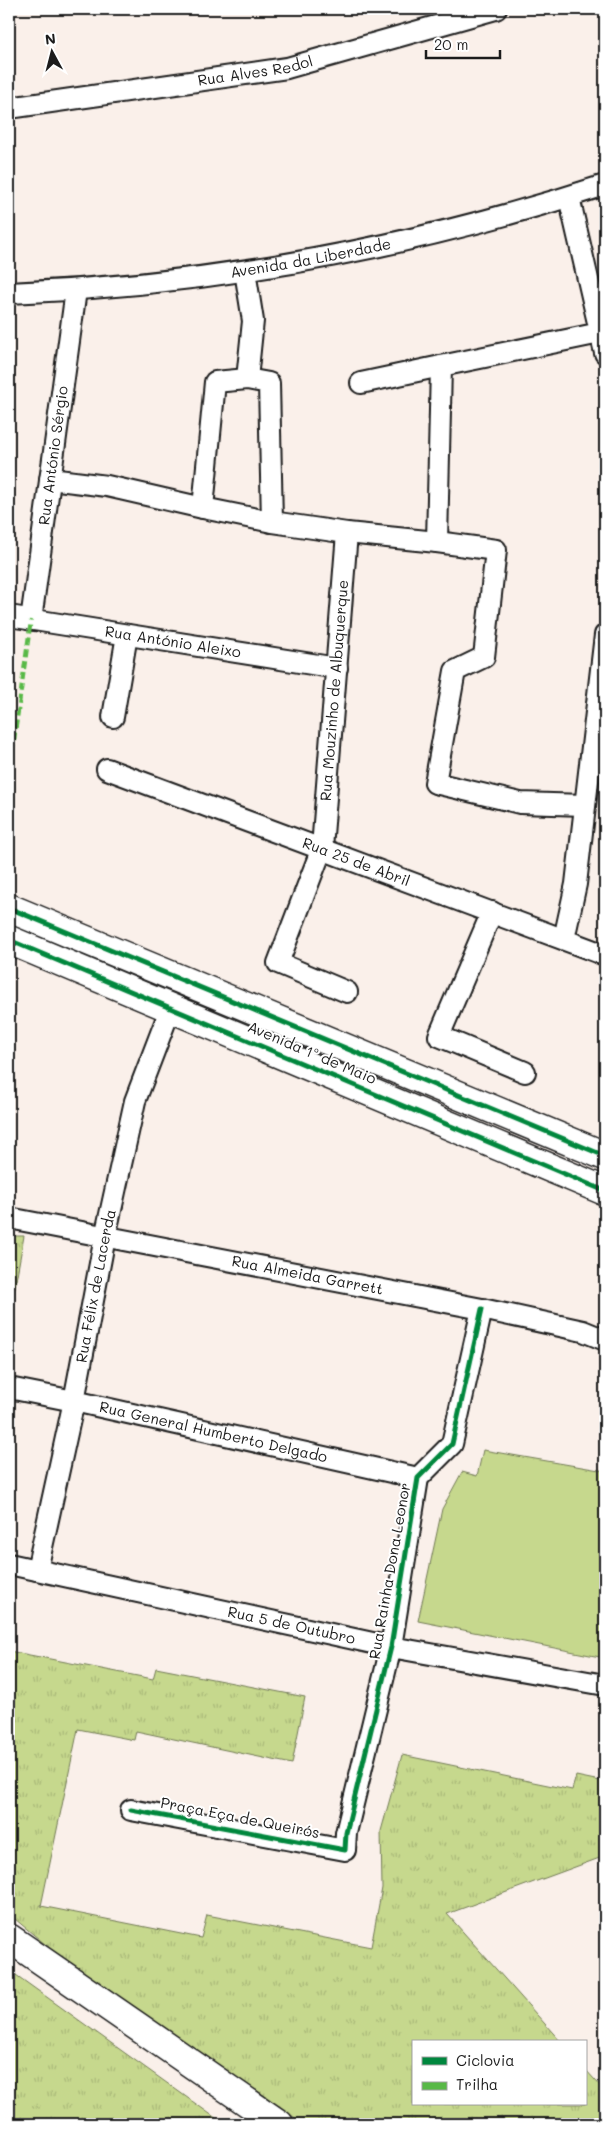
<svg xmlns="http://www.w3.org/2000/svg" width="614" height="2133" viewBox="0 0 614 2133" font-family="Mali,sans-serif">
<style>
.grass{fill:url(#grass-tufts);stroke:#717a54}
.pitch{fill:#c6d88d;stroke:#717a54}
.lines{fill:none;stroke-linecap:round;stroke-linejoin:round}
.street-casing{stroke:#1c1c1c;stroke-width:24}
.secondary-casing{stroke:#1c1c1c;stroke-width:31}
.primary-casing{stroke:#1c1c1c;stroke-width:31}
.street{stroke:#fff;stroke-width:20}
.secondary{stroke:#fff;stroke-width:28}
.primary{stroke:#fff;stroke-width:28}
.quiet{stroke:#58b947;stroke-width:4;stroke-dasharray:8 4;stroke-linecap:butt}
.cycleway-casing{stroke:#fff;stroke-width:8}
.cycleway{stroke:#00873e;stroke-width:5}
.labels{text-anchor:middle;stroke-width:4;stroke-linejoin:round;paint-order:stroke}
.street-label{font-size:15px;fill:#1c1c1c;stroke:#fff}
</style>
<defs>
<pattern id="grass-tufts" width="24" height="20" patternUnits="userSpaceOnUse" patternTransform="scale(1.25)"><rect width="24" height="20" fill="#c6d88d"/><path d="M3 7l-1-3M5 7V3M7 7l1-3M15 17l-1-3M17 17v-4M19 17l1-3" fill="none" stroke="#aab979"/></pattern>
</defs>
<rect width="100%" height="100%" fill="#faf0ea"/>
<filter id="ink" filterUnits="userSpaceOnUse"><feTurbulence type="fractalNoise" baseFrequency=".02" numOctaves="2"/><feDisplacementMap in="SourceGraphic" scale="10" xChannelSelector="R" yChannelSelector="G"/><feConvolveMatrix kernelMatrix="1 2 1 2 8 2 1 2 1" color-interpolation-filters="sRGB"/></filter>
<g filter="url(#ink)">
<!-- grass -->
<g class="grass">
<polygon points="9,1236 24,1236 9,1320"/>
<polygon points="9,1651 153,1679 156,1668 305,1697 292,1764 136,1731 134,1740 78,1729 41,1906 201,1938 207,1915 371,1947 382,1888 381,1831 402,1755 572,1790 576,1776 605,1782 605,1856 447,1914 561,2042 413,2042 413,2104 585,2104 585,2069 605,2091 605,2124 304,2124 52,1950 9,1914"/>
<polygon points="9,1970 224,2124 9,2124"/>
</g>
<!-- pitch -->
<polygon class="pitch" points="483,1450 605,1471 605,1658 418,1621 442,1509 462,1472 477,1476"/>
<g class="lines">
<defs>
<g id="street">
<path id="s1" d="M9,108L287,68L496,9"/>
<polyline points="569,197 605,353"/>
<polyline points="245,271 253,321 247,379"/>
<path id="s2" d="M9,293C212,285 412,248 605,185"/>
<polyline points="361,383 441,366"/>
<polyline points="50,479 107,486 203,508 272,522 347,533 437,542 441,366 600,333"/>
<polyline points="203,508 215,382 247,379 269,383 272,522"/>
<polyline points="437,542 496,550 484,657 455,671 435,783 520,803 585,805"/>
<path id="s3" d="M9,616L337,668"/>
<path id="s4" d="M31,620L76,290"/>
<polyline points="113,717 127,635"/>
<path id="s5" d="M107,769L605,955"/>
<polyline points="492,912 439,1036 525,1072"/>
<polyline points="564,939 576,884 605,635"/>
<path id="s6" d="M347,992L278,963L322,848L347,533"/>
<path id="s7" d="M9,1218L482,1309L583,1331L605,1340"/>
<path id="s8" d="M9,1388L74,1401L418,1478"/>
<path id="s9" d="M9,1564L391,1647L605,1685"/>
<path id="s10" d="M37,1570L74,1401L105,1237L135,1101L171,1007"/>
<polyline points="131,1810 345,1850 346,1833 391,1647 418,1478 452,1444 482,1309"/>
</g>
<polyline id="secondary" points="9,1938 279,2124"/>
<g id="primary">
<polyline points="9,908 605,1156"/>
<polyline points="9,940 605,1191"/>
</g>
</defs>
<!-- street casing -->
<use href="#street" class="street-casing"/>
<!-- secondary casing -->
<use href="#secondary" class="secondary-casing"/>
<!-- primary casing -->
<use href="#primary" class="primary-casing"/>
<!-- street -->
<use href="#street" class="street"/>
<!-- secondary -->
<use href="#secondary" class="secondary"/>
<!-- primary -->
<use href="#primary" class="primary"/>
<!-- quiet -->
<polyline class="quiet" points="9,776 31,620"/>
<defs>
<g id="cycleway">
<polyline points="9,908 605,1156"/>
<polyline points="9,940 605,1191"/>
<polyline points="131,1810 345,1850 346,1833 391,1647 418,1478 452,1444 482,1309"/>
</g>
</defs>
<!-- cycleway casing -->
<use href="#cycleway" class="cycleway-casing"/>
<!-- cycleway -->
<use href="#cycleway" class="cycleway"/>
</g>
</g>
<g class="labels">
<!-- street labels -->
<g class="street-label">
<text dy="5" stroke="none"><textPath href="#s1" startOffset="249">Rua Alves Redol</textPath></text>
<text dy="5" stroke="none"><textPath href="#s2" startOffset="304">Avenida da Liberdade</textPath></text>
<text dy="5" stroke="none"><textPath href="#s4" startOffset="166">Rua António Sérgio</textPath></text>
<text dy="5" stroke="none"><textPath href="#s3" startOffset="166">Rua António Aleixo</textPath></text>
<text dy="5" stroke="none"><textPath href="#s6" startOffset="356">Rua Mouzinho de Albuquerque</textPath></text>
<text dy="5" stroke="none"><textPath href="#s5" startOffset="266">Rua 25 de Abril</textPath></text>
<text transform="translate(312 1053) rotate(23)" y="5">Avenida 1º de Maio</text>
<text dy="5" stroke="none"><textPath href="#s7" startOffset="304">Rua Almeida Garrett</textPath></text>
<text dy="5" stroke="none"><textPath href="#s10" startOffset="290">Rua Félix de Lacerda</textPath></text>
<text dy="5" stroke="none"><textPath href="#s8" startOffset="209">Rua General Humberto Delgado</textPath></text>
<text transform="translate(390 1571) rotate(-80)" y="5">Rua Rainha Dona Leonor</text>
<text dy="5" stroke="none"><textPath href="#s9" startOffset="289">Rua 5 de Outubro</textPath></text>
<text transform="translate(240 1818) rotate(11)" y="5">Praça Eça de Queirós</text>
</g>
</g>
<!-- margin -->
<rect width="614" height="2133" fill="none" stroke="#fff" stroke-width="30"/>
<rect x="15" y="15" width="584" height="2103" fill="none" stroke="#1c1c1c" stroke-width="2" filter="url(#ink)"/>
<!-- legend -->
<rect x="412" y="2040" width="175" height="65" fill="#ffffff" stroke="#a4a4a4"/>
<rect x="422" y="2057" width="25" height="8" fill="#00873e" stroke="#a4a4a4"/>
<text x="456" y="2066" font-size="15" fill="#1c1c1c">Ciclovia</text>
<rect x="422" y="2082" width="25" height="8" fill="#58b947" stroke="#a4a4a4"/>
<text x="456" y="2090" font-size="15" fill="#1c1c1c">Trilha</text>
<!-- north arrow -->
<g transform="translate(52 52) rotate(353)" stroke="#ffffff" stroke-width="4" paint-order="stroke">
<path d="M0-4L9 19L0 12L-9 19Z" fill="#1c1c1c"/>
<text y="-8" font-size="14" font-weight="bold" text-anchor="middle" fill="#1c1c1c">N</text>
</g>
<!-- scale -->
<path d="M426 50v8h74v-8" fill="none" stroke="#1c1c1c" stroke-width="2.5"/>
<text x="434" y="50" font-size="15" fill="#1c1c1c" stroke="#ffffff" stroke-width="4" paint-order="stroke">20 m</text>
</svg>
